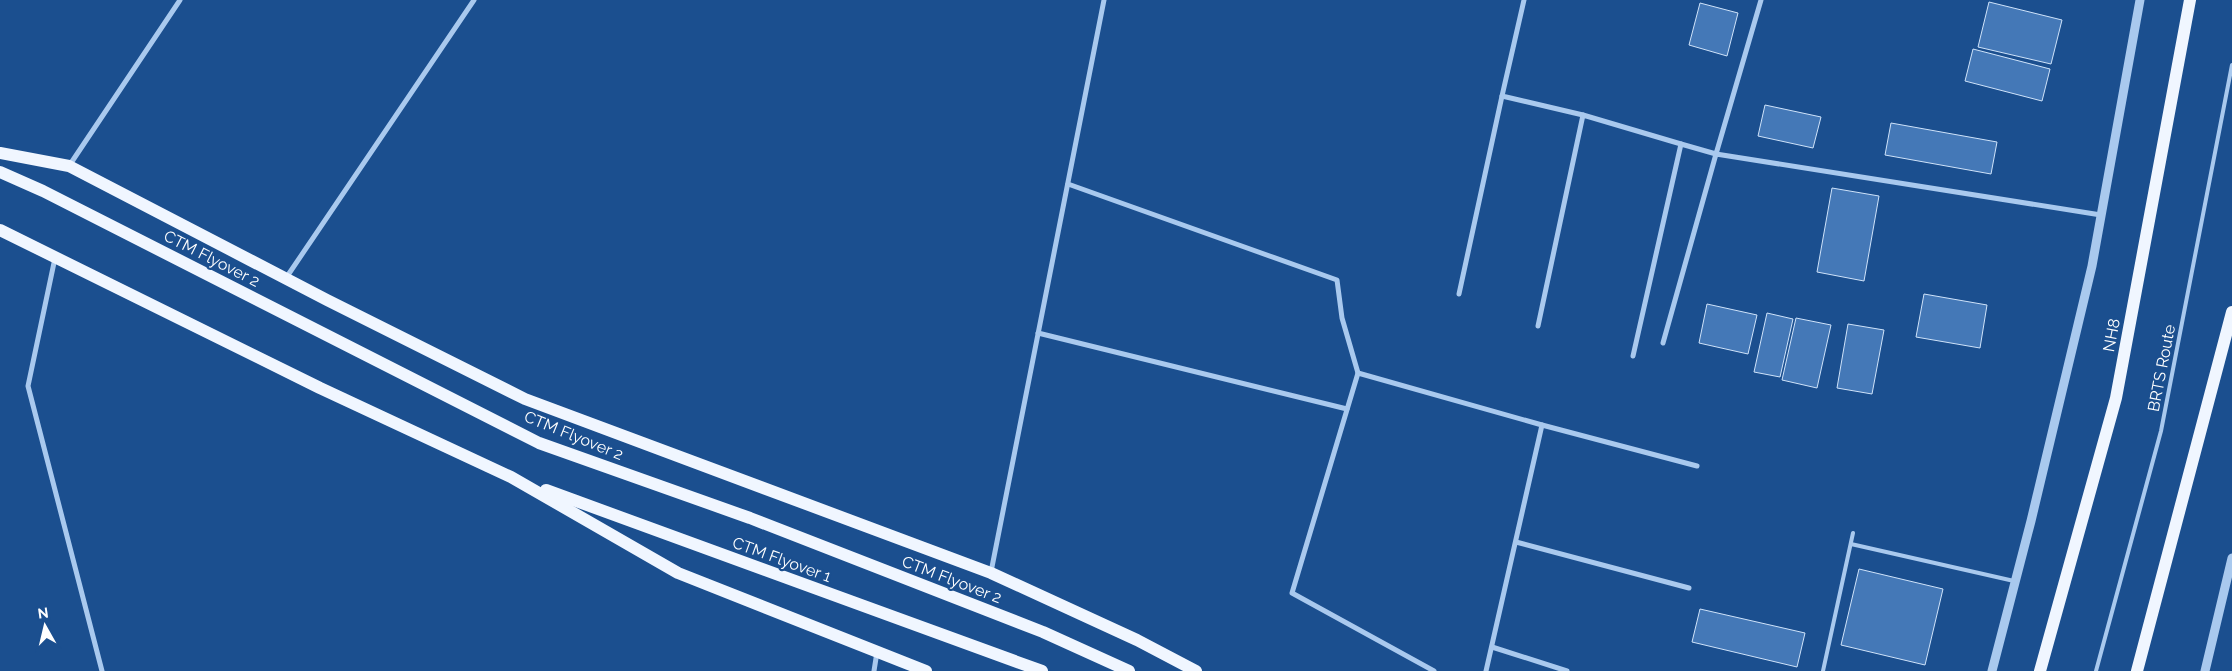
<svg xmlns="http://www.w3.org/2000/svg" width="2232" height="671" viewBox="0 0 2232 671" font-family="Raleway,sans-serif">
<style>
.building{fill:#4478b7;stroke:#cfe3fa}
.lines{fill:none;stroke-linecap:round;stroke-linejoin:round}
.service{stroke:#a9c9ee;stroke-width:4}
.minor{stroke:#a9c9ee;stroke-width:5}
.tertiary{stroke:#a9c9ee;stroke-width:9}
.primary{stroke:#f0f6ff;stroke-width:12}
.labels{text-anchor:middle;stroke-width:4.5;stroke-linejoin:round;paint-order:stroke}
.street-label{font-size:16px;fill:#fff;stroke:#1b4f8f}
</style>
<rect width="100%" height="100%" fill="#1b4f8f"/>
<!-- building -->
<g class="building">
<polygon points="1989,2 2062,20 2051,64 1978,47"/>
<polygon points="1700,3 1738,13 1727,56 1689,45"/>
<polygon points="1973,49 2050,69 2042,101 1965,81"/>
<polygon points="1765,105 1821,117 1813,148 1758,136"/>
<polygon points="1891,123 1997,142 1991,174 1885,155"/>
<polygon points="1832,188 1879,196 1864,281 1817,272"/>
<polygon points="1924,294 1987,305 1980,348 1916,337"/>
<polygon points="1707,304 1757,315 1748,354 1699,343"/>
<polygon points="1767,313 1793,319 1780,377 1754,372"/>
<polygon points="1796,318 1831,325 1817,388 1782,380"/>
<polygon points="1848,324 1884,330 1872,394 1837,388"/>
<polygon points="1859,569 1943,589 1925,665 1841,645"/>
<polygon points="1700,609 1805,633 1797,667 1692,642"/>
</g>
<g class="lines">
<!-- service -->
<g class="service">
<polyline points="1851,544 2014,581"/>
<polyline points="1823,671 1853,533"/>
<polyline points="2096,671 2161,431 2232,65"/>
</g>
<!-- minor -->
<g class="minor">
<polyline points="1524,0 1502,96 1583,115"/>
<polyline points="69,166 180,0"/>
<polyline points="1068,184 1337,280 1342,318 1358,373"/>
<polyline points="55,258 28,386 102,671"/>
<polyline points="286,278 474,0"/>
<polyline points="1459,294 1502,96"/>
<polyline points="1538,326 1583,115 1681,144"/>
<polyline points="1038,333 1347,409"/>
<polyline points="1663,343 1716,154 2101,215"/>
<polyline points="1633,356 1681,144 1716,154 1761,0"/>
<polyline points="1542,425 1697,466"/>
<polyline points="1516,542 1689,588"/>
<polyline points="991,572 1104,0"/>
<polyline points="1492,647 1567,671"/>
<polyline points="874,671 877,652"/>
<polyline points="1434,671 1292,593 1358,373 1542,425 1486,671"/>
</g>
<!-- tertiary -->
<g class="tertiary">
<polyline points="1992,671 2031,521 2092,266 2140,0"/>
<polyline points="2205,671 2232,558"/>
</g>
<!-- primary -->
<g class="primary">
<polyline points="0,153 69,166 327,300 525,399 991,573 1137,640 1196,671"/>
<polyline points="0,172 43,191 539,443 750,518 1043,632 1129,671"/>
<polyline points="0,230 320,388 511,477 678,573 926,671"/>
<polyline points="546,490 1042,671"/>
<polyline points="2040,671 2116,398 2190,0"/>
<polyline points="2137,671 2232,312"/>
</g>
</g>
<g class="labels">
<!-- street labels -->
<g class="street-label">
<text transform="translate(212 258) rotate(27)" y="6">CTM Flyover 2</text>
<text transform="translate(2111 335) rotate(-79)" y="6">NH8</text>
<text transform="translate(2161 368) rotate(-79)" y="6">BRTS Route</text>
<text transform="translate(574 435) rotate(22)" y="6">CTM Flyover 2</text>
<text transform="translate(782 559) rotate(20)" y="6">CTM Flyover 1</text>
<text transform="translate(952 579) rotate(21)" y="6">CTM Flyover 2</text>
</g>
</g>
<!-- north arrow -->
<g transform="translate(45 626) rotate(352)" stroke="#1b4f8f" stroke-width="4" paint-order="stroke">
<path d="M0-4L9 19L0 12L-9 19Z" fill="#ffffff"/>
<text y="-8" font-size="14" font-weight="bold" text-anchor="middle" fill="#ffffff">N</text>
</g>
</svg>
